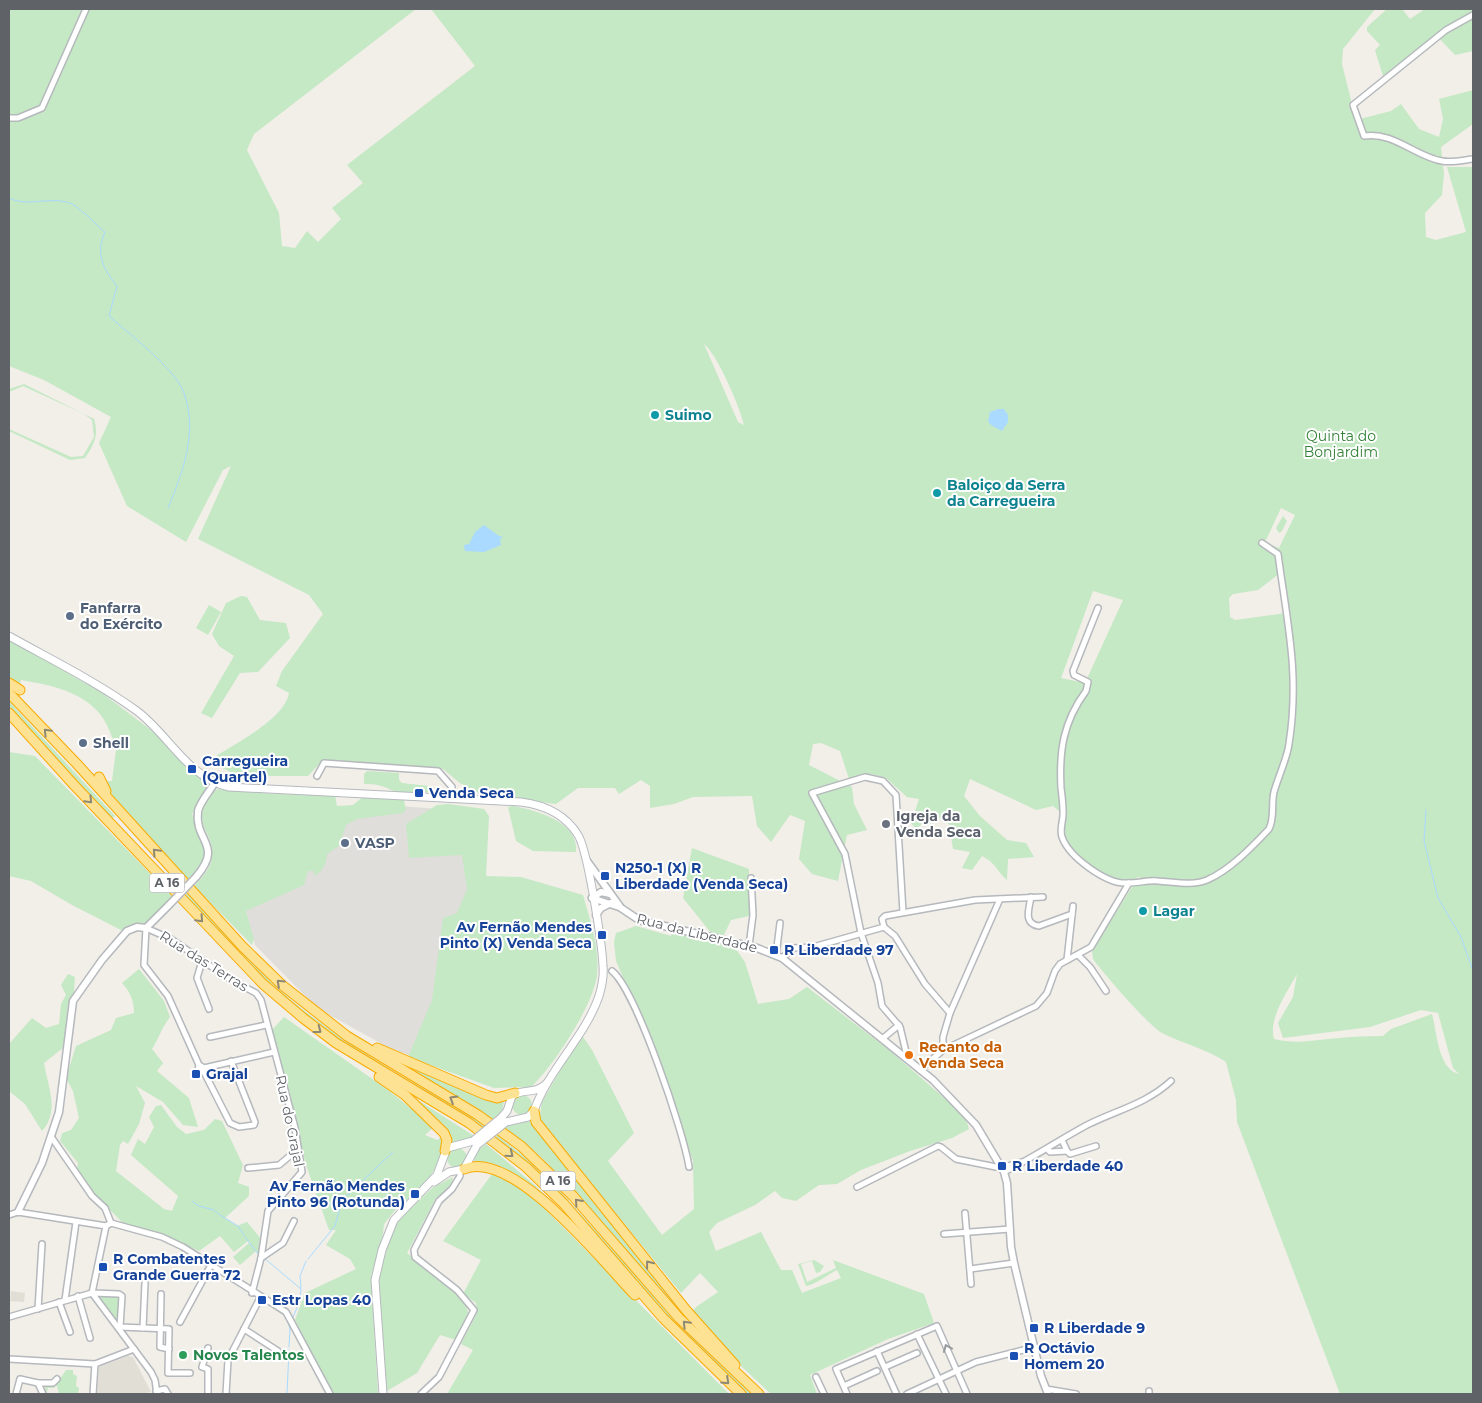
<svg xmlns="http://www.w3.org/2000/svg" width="1482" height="1403" viewBox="0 0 1482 1403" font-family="Montserrat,sans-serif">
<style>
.industrial{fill:#e0deda}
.education{fill:#e1ded6}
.green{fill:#c5e8c5;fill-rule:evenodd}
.water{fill:#aadaff}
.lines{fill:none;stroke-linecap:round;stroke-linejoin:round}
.stream{stroke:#aadaff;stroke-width:1}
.minor-casing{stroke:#b5b8bc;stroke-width:8}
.tertiary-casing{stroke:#b5b8bc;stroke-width:9}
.secondary-casing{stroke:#b6babf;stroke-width:9}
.motorway-casing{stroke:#f9ab00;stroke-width:11}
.minor{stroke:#fff;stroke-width:5}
.tertiary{stroke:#fff;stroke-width:6}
.secondary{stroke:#fff;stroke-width:7}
.motorway{stroke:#fde293;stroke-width:9}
.tertiary-bridge-casing{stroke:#b5b8bc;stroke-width:9;stroke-linecap:butt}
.secondary-bridge-casing{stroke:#b6babf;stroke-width:9;stroke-linecap:butt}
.tertiary-bridge{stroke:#fff;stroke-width:6}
.secondary-bridge{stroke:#fff;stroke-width:7}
.oneway{stroke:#8e8975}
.oneway2{stroke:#979a9d}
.culture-dot{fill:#0f9aa8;stroke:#fff;stroke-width:2}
.service-dot{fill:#5c6f8a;stroke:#fff;stroke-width:2}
.transit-dot{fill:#1a4fb4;stroke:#fff;stroke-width:2}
.worship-dot{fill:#6b7280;stroke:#fff;stroke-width:2}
.food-dot{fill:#e8710a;stroke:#fff;stroke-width:2}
.leisure-dot{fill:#2e9e5b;stroke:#fff;stroke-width:2}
.labels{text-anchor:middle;stroke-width:4;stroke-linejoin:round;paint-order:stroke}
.shield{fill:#fff;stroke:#8f9295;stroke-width:1}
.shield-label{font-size:12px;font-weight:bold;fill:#5f6368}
.culture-label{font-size:14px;font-weight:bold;fill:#0d838f;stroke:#fff;text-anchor:start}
.park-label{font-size:14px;fill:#348238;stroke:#fff}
.service-label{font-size:14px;font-weight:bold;fill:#4e5e75;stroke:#fff;text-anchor:start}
.transit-label{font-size:14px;font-weight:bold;fill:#164399;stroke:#fff;text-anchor:start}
.worship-label{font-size:14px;font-weight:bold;fill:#5b616d;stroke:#fff;text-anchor:start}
.street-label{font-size:14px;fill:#5f6368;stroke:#fff}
.food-label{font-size:14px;font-weight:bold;fill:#c56008;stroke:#fff;text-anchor:start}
.leisure-label{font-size:14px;font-weight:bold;fill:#27864d;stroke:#fff;text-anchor:start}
</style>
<rect width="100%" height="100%" fill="#f1efe8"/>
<!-- industrial -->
<polygon class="industrial" points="387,805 438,809 477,843 474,944 420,1059 389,1048 317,1008 255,945 246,911 314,831"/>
<!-- education -->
<g class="education">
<polygon points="11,1291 25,1293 24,1302 10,1301"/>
<polygon points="128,1356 133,1357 151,1392 139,1394 97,1394 99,1367"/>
</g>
<!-- green -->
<g class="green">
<path d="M9,9H416L254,134L247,150L279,213L282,246L295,248L307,231L318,242L341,219L332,208L363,183L347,165L475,66L431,9H1375L1343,49L1342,64L1356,120L1391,111L1401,104L1419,129L1439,137L1443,119L1439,99L1473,90V124L1441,147L1444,174L1442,195L1425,213L1426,237L1436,240L1466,232L1447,167H1473V1394H1340L1237,1122L1236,1100L1226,1062C1207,1049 1183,1044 1162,1033C1148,1025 1104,974 1093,959L1092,951L1132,887L1140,883L1141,878L1138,877L1130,882C1106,877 1069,863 1063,835C1061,827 1066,820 1066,813C1066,806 1062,797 1062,790L1060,812L1053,806L1036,810L970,779L964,796L980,816L1007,840L1026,843L1034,857L1008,859L1007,880C995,869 997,864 982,856L972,870L962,868L970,852L953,849L949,824L938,817L930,824L924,822L916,829L911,823L919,799L907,797L886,778L872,774L849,779L840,751L821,743L813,744L809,765L852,787L854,804L867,830L847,835L838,881L812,874L799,859L805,821L790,815L771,842L757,826L752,796L693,797L674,804L650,808V786L641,780L619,794L615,788H578L556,804L480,794L460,783L443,769L321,762L308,776H239L214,764L216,756C237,743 285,718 289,693L276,686L282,671L323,614L309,595L198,539L231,466L223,470L186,542L127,506L99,443L111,417L44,380L9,366ZM704,344C717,354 740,407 744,425L738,422ZM1281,508L1295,515L1279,548L1265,542ZM1280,573L1287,613L1235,620L1230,617L1229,598L1233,594L1258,590ZM1093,591L1123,600L1085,683L1061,678ZM1297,974L1293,997L1278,1023L1283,1038L1370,1027L1421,1010L1438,1013L1453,1068L1459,1074C1438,1069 1437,1033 1432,1014L1391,1029L1383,1036C1365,1036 1346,1037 1328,1039C1308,1041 1294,1044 1274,1039C1268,1019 1287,992 1297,974Z"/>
<polygon points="1387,9 1402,9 1410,19 1425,9 1473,9 1473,51 1455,55 1436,35 1383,76 1375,50 1380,45 1367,31 1367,27"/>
<path d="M24,384L94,419C99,435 94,445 85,458L70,460L9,431V429L71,457L83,456L94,437L92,420L84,414L23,386L9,392V389Z"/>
<polygon points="1283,516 1287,521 1282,531 1279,533 1276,528"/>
<polygon points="241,596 247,597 260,620 286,623 290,638 258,672 240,673 212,718 201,713 234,656 219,646 212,634 226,603"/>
<polygon points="209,605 221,612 208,635 196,628"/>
<path d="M9,639L102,693L151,730L205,782L207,789L192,814L203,842L206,857L188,880L106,788L103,781H112C113,771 115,760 116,750C116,744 112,738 110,732C96,694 56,686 21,680L20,685L9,677Z"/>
<polygon points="9,701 16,709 115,816 112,818 9,708"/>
<polygon points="9,752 35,756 173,897 145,923 121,930 72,905 31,881 9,876"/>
<path d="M367,771L399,773V780L402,783L429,786L430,790L428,792C417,792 400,794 391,790C382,785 375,784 364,784V774Z"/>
<path d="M218,789L273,794L335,795L337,806L353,805L364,796L403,797L406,809L403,813L357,819L346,825L339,846L327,854C326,865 323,871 314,876V871H308L304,885L246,911L254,939L252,945L194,886C202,878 211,868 212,856C215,834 192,825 207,801C211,796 212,792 218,789Z"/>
<path d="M448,804L484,809L489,816L486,876L521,877L583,895C590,920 600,948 597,975C594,1004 553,1067 531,1087L494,1088L408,1057L432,1000L443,918L457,913L467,889L462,855L409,858L406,824L437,805Z"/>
<path d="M513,806C536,810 579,822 576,852L533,851L516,841L508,807Z"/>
<polygon points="692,848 749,869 749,916 731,920 723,937 712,934 683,898"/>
<path d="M187,893C225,934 262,978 306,1012C362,1056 426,1089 487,1125L483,1129C422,1092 359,1058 303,1015C259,981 222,936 184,897Z"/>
<path d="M636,926L671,936L672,932L735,948L745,962L758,1004L789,999L807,987L889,1050L965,1116L969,1129L952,1138L910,1151L861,1170L837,1184L819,1185L796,1201L782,1198L775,1191L755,1205L717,1223L709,1232L716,1251L761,1232L781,1270H792L802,1293L841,1278L837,1270C827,1275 815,1285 806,1286L798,1264L814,1260L824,1266L820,1272L816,1273L812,1261L801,1264L807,1282L836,1268L833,1260L924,1294L934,1323L888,1339L810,1375L817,1394H771L728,1354L691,1313L696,1307L718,1292L700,1273L681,1293L539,1120L542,1102L581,1034L592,1050L634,1133L608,1161L662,1235L694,1209L693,1161L652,1046L616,961L614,942L616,933Z"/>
<path d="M139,969L164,1001L170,1017C162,1027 159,1038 152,1049L163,1063L157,1071L189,1098L198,1127L183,1125L163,1102L136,1086L145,1103L139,1124L128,1144L123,1141L120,1145L116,1171L164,1209L172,1211L178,1196L131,1155L138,1139L145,1144L154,1127L149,1117L156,1106L161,1105L177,1127L186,1134L204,1130L215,1119L222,1121L243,1165L238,1183L249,1187V1196L225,1218L237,1226L247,1222L262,1240L260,1255L256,1251L240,1265L233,1257L249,1243L256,1251L248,1241L234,1252L220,1236L199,1251L159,1234L124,1224L96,1196L77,1170L78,1163L60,1141L62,1133L71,1130L79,1118L73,1091L66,1078L76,1046L111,1030L116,1018L134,1013C134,1002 130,991 122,983Z"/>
<path d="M68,974L75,977L74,992L68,1008L64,1047L44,1063C48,1087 60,1111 42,1131L25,1104L9,1091V1044L32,1018L46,1028L59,1024L61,1004L66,995L61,985Z"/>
<polygon points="284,1017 388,1090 434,1127 425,1135 437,1140 442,1137 443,1144 438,1163 427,1182 396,1209 384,1224 383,1234 371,1276 378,1394 331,1394 295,1320 305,1293 356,1269 350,1259 326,1245 336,1230 329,1230 306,1165 272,1030"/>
<polygon points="406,1066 491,1099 504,1100 502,1112 494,1120"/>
<polygon points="410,1095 474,1136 464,1143 457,1141 450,1143"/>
<circle cx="522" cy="1105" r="10"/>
<polygon points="532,1121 677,1305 677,1308 560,1177 540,1156 505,1128 510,1125"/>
<polygon points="497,1135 542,1171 685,1330 751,1394 745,1394 691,1343 581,1220 494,1138"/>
<polygon points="486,1144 537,1187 587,1241 539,1194 474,1164 476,1152"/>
<circle cx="457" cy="1158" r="10"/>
<polygon points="492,1174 524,1189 546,1210 729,1394 447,1394 473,1350 461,1344 477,1313 476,1303 463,1294 481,1260 443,1241"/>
<path d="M453,1177L450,1188L436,1198L407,1253C421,1264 468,1296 468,1313L456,1340L440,1335L417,1373L387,1391L385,1387L378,1281L390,1238L398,1221L432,1188Z"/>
<polygon points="97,1295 120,1296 118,1323"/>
<polygon points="66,1370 73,1370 73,1374 77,1376 76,1386 79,1388 78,1394 59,1394 57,1386 54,1386 55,1388 48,1388 46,1394 45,1385 58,1382"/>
</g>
<!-- water -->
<g class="water">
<polygon points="998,409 1004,409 1008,415 1008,422 1002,431 991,425 988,421 990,412"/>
<polygon points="484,525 499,536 503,537 500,539 501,545 484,552 465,551 464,545 469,544 475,532"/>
</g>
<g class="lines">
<!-- stream -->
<g class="stream">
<path d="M9,198C29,208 52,195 72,204C83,210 95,224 105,232C95,254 103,268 117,286L109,316C129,334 175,368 184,393C198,432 183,472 168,508"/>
<polyline points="1426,810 1424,841 1438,898 1461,937 1473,971"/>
<polyline points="192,1201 199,1206 214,1210"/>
<polyline points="215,1211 219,1214"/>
<polyline points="220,1215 238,1226 244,1235"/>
<polyline points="245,1237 259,1255"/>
<polyline points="264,1258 301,1289 300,1301 293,1317"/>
<polyline points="308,1259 335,1226 342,1200 393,1152"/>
<polyline points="301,1288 300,1276 306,1261"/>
<polyline points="288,1322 290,1329 289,1347"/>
<polyline points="287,1394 289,1350"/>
</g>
<defs>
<g id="minor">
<path d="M1473,15L1446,30L1353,105L1364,136C1393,131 1416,157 1442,161C1451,163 1464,160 1473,159"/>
<polyline points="9,118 18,118 42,108 86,9"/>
<path d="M1098,608L1073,671L1074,675L1088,682L1086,691C1063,722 1059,751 1061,788C1062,796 1063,803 1063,811C1064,820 1059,828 1062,837C1069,857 1107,885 1128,883C1138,883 1148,880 1158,881C1175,882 1192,886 1207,880C1230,870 1252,847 1269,829C1275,817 1271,804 1274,792C1278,777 1287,759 1289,744C1300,674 1287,622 1278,554L1262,543"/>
<polyline points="317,776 324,763 438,771 452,787 452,797"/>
<path d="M1031,897C1029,909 1023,924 1039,926L1072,914"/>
<polyline points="903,912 896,795 883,781 865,777 812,793 845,854 861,933 878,983 882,1006 900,1027 906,1052 905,1057"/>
<polyline points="884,927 895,936 925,984 950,1013"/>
<polyline points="749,946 753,915 751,878"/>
<polyline points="776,955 780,923"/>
<polyline points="1078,955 1090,967 1106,991"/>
<polyline points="782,958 794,948 813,947 884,927 882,919 885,916 975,900 1043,897"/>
<polyline points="1067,960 1073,906"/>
<polyline points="202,961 197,978 209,1009"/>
<path d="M612,971C636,990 684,1133 689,1167"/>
<polyline points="210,1037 266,1025"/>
<polyline points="882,1039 899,1025"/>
<polyline points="943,1050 943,1037 950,1013 1000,899"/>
<polyline points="199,1065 198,1070 202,1071 204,1068 199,1065 168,996 144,965 146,928 171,939 231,980 256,993 261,1000 295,1128 302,1172 268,1211 261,1258 252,1293"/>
<polyline points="204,1068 274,1052"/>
<polyline points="203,1070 230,1123 239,1127 254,1125 255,1122 231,1061"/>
<polyline points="920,1070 943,1050 1036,1006 1047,993 1055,971 1060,964 1091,947 1129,883"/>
<polyline points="52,1138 92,1196 105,1208 111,1223"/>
<polyline points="1047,1149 1050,1152 1067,1151 1062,1140"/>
<polyline points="1067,1151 1070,1154 1096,1146"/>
<polyline points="248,1168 279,1165 297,1150"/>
<path d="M1004,1172C1033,1158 1059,1140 1087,1125C1117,1110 1146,1104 1171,1081"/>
<polyline points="857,1187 938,1146 941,1147 956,1159 1001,1168 1022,1162"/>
<polyline points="965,1213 971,1284"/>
<polyline points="9,1215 18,1212 106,1226 111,1223 162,1237 183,1247 286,1312 330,1394"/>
<polyline points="944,1234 1010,1229"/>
<polyline points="261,1258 283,1243 294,1221"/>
<polyline points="970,1269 1014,1263"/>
<polyline points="92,1293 151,1372 155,1380 157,1394"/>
<polyline points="92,1293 106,1226"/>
<polyline points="161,1294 160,1347 169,1349"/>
<polyline points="78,1296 90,1338"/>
<polyline points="65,1300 76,1222"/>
<polyline points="59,1302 70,1332"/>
<polyline points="38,1309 42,1244"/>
<polyline points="9,1317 92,1293 119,1294 122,1296 120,1327 169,1329 168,1373 190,1373"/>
<polyline points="180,1322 211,1265"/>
<polyline points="143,1328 145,1283"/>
<polyline points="244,1329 278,1351"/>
<polyline points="917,1334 946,1394"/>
<polyline points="208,1348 202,1367 208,1369 208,1394"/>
<polyline points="877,1351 896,1393"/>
<polyline points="9,1359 95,1364 134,1349"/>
<polyline points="885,1367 917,1353"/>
<polyline points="816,1377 824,1394"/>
<polyline points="38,1383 53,1383 57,1379"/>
<polyline points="844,1386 877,1371"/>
<polyline points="1046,1389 1076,1394"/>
<polyline points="156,1391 165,1389 168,1394"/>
<polyline points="16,1394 20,1379 38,1383 43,1394"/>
<polyline points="93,1394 95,1364"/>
<polyline points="226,1394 228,1360 260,1298"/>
<polyline points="421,1394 439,1377 474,1310 457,1290 415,1257 414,1250 439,1201 452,1189 460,1176 460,1171"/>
<polyline points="847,1394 836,1369 937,1326 967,1394"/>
<polyline points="907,1394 976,1362 1035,1347"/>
<polyline points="1149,1394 1149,1391"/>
</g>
<g id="tertiary">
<polyline points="587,861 621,908 639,920 757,948 782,958 933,1080 976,1125 1004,1172 1007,1183 1011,1247 1014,1263 1041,1376 1048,1394"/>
<path d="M196,877C224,844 194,842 198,811C200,802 209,792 214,784"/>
<polyline points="592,898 619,907"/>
<polyline points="592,898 601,892 610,894"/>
<polyline points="596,915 601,908 611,903"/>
<polyline points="18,1212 42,1163 59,1112 73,1001 102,960 127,931 137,927 146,928 169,905"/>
</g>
<g id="secondary">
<path d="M9,636C52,660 97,682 137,711C169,735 188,778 229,787L521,802C545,805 565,814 578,835C588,851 602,944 603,966C604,976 602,986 599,996C585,1037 548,1070 534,1111L528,1117L506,1122"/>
<path d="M501,1118L507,1111L512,1096C524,1087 534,1096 547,1083"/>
<polyline points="434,1182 449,1172 464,1169 477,1145"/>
<polyline points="383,1394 375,1280 382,1250 394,1220 437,1175 447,1148 473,1141"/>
</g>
<g id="motorway">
<polyline points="9,683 20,690"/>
<polyline points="9,693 77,764 242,946 282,985 347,1036 478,1115 521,1146 573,1196 679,1318 759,1394"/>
<polyline points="9,713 74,785 263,984 303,1018 336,1043 469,1123 526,1167 564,1204 663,1318 741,1394"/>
<polyline points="99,777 106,791"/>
<polyline points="377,1048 486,1095 497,1098 515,1093"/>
<polyline points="379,1077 405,1095 444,1133 447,1140 445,1151"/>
<polyline points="534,1111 536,1122 686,1310 735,1365"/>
<path d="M464,1169C513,1148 603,1262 635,1295"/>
</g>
</defs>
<!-- minor casing -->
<use href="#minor" class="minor-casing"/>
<!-- tertiary casing -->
<use href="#tertiary" class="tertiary-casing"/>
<!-- secondary casing -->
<use href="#secondary" class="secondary-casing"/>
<!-- motorway casing -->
<use href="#motorway" class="motorway-casing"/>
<!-- minor -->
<use href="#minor" class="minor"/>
<!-- tertiary -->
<use href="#tertiary" class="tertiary"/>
<!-- secondary -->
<use href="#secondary" class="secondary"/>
<!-- motorway -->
<use href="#motorway" class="motorway"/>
<defs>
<polyline id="tertiary-bridge" points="169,905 196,877"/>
<g id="secondary-bridge">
<polyline points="473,1141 501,1118"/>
<polyline points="477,1145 506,1122"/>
</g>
</defs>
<!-- tertiary-bridge casing -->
<use href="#tertiary-bridge" class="tertiary-bridge-casing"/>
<!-- secondary-bridge casing -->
<use href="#secondary-bridge" class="secondary-bridge-casing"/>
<!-- tertiary-bridge -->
<use href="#tertiary-bridge" class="tertiary-bridge"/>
<!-- secondary-bridge -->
<use href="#secondary-bridge" class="secondary-bridge"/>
</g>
<!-- one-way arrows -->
<defs><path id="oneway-chevron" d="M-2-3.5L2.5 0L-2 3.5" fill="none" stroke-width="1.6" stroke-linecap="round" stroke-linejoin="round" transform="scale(1.25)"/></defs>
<g class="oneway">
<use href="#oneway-chevron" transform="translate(47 732) rotate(-134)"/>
<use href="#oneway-chevron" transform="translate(89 800) rotate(46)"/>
<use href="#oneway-chevron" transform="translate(156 852) rotate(-133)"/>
<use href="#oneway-chevron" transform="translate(200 919) rotate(47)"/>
<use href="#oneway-chevron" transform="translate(280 983) rotate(-137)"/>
<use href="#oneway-chevron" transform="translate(318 1030) rotate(37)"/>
<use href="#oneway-chevron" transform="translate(453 1099) rotate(-149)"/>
<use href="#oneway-chevron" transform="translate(510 1154) rotate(39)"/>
<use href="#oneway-chevron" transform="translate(578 1202) rotate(-132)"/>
<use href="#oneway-chevron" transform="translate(649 1264) rotate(-128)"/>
<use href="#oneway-chevron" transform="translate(686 1324) rotate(-134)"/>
<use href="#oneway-chevron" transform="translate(726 1381) rotate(43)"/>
</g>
<use class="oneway2" href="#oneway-chevron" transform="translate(947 1348) rotate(-113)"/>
<!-- markers -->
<g class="culture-dot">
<circle cx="655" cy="415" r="5"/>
<circle cx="937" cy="493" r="5"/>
<circle cx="1143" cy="911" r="5"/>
</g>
<g class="service-dot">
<circle cx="70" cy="616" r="5"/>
<circle cx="83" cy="743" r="5"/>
<circle cx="345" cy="843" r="5"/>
</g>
<g class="transit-dot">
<rect x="187" y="764" width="10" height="10" rx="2.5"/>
<rect x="414" y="788" width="10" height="10" rx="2.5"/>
<rect x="600" y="871" width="10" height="10" rx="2.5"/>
<rect x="597" y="930" width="10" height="10" rx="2.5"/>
<rect x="769" y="945" width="10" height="10" rx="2.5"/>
<rect x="191" y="1069" width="10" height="10" rx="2.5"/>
<rect x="997" y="1161" width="10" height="10" rx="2.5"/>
<rect x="410" y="1189" width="10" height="10" rx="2.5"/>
<rect x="98" y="1262" width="10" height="10" rx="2.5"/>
<rect x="257" y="1295" width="10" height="10" rx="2.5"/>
<rect x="1029" y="1323" width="10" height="10" rx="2.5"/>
<rect x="1009" y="1351" width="10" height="10" rx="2.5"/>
</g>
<circle class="worship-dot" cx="886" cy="824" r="5"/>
<circle class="food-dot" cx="909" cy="1055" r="5"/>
<circle class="leisure-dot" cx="183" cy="1355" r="5"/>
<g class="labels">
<!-- shield labels -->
<g class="shield">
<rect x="149.5" y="873.5" width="35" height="19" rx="4"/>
<rect x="540.5" y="1171.5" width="35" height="19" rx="4"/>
</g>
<g class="shield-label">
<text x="167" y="887">A 16</text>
<text x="558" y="1185">A 16</text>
</g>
<!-- culture labels -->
<g class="culture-label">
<text x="665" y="420">Suimo</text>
<text x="947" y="490">Baloiço da Serra<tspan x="947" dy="16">da Carregueira</tspan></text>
<text x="1153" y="916">Lagar</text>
</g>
<!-- park labels -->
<g class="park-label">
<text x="1341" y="441">Quinta do<tspan x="1341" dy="16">Bonjardim</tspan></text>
</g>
<!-- service labels -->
<g class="service-label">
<text x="80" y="613">Fanfarra<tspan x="80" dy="16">do Exército</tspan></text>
<text x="93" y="748">Shell</text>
<text x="355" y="848">VASP</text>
</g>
<!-- transit labels -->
<g class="transit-label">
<text x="202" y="766">Carregueira<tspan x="202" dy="16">(Quartel)</tspan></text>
<text x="429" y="798">Venda Seca</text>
<text x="615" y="873">N250-1 (X) R<tspan x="615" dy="16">Liberdade (Venda Seca)</tspan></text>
<text x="592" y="932" text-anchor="end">Av Fernão Mendes<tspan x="592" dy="16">Pinto (X) Venda Seca</tspan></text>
<text x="784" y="955">R Liberdade 97</text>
<text x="206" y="1079">Grajal</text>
<text x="1012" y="1171">R Liberdade 40</text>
<text x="405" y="1191" text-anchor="end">Av Fernão Mendes<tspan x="405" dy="16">Pinto 96 (Rotunda)</tspan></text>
<text x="113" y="1264">R Combatentes<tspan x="113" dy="16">Grande Guerra 72</tspan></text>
<text x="272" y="1305">Estr Lopas 40</text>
<text x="1044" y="1333">R Liberdade 9</text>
<text x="1024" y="1353">R Octávio<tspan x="1024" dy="16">Homem 20</tspan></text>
</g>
<!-- worship labels -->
<g class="worship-label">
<text x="896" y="821">Igreja da<tspan x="896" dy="16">Venda Seca</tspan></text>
</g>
<!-- street labels -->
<g class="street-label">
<text transform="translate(697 933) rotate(14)" y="5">Rua da Liberdade</text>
<text transform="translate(204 961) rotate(32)" y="5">Rua das Terras</text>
<text transform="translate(290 1121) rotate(78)" y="5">Rua do Grajal</text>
</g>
<!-- food labels -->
<g class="food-label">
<text x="919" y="1052">Recanto da<tspan x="919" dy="16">Venda Seca</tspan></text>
</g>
<!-- leisure labels -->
<g class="leisure-label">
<text x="193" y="1360">Novos Talentos</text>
</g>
</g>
<!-- border -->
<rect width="1482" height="1403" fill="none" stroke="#5f6368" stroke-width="20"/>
</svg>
